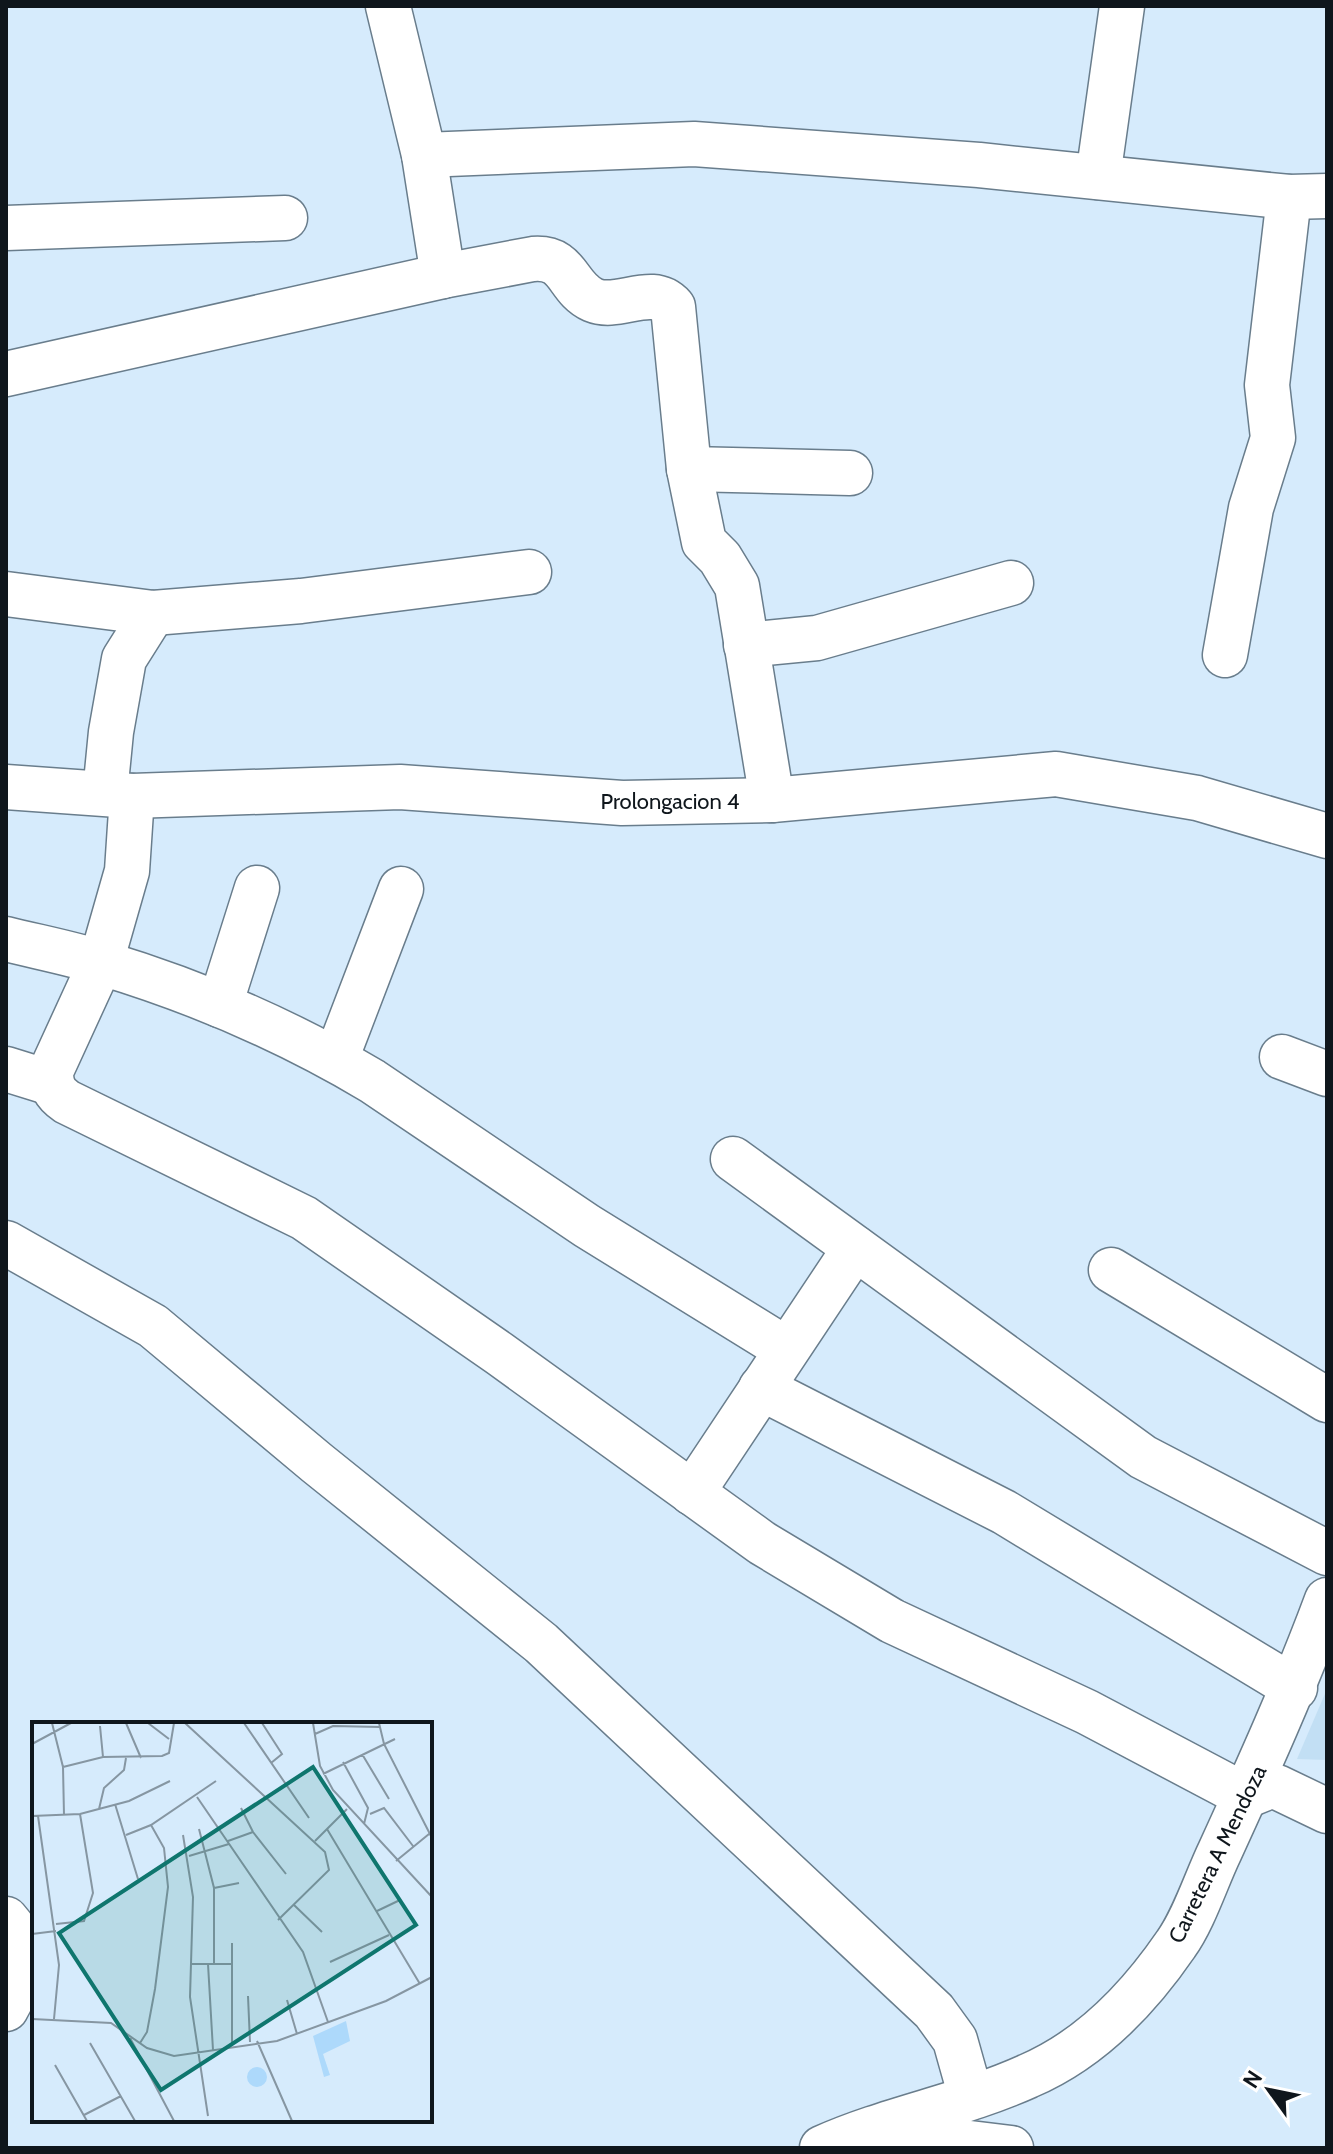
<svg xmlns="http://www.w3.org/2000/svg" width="1333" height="2154" viewBox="0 0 1333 2154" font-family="Cabin,sans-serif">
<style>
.built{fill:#c2dff4}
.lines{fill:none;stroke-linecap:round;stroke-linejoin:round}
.minor-casing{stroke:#697d8c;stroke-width:47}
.minor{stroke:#fff;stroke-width:44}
.labels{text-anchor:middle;stroke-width:7;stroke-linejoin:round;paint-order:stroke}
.street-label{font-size:22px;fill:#0f161c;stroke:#fff}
.inset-road{fill:none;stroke:#8696a2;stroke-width:2}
.view{fill:#0f766e;fill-opacity:0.15;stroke:#0f766e;stroke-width:4}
.inset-edge{fill:none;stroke:#0f161c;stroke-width:4}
</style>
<rect width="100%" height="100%" fill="#d6ebfc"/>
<!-- built -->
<polygon class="built" points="1327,1689 1327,1760 1297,1759"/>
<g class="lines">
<defs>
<g id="minor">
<polyline points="388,6 424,155 443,276"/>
<polyline points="424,155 694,144 979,165 1289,197 1327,196"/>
<polyline points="1098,177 1122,6"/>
<polyline points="6,228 285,218"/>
<path d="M6,374L443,276L533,259C570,256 566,288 593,300C619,311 652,283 673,307L689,469L704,542L720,558L737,586L772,800"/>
<polyline points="689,469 850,473"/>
<polyline points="6,594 153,613 301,601 529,572"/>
<polyline points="746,645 817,638 1011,583"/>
<polyline points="1225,655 1251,508 1273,438 1267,385 1289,197"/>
<polyline points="6,787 132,796 400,787 622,803 772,800 1056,774 1197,798 1327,836"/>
<polyline points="105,793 111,732 124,659 153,613"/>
<path d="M132,796L127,871L101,962L51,1071C51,1086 54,1093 67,1102L304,1218L500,1354L762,1543L892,1621L1087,1712L1246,1796L1268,1787H1277L1327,1811"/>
<path d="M6,939C38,947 70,953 102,963C195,991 288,1031 372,1081L587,1226L786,1349"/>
<polyline points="220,1005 257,888"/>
<polyline points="1282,1057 1327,1074"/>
<polyline points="336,1059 401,889"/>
<polyline points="6,1069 51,1083"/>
<polyline points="733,1159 1143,1457 1327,1553"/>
<polyline points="6,1243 153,1326 317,1463 541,1643 934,2011 955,2040 971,2097"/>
<polyline points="1111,1270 1327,1400"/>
<polyline points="761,1388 1004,1512 1295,1688"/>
<polyline points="692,1493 855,1248"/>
<path d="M6,1919C38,1956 27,1970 6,2009"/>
<polyline points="880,2132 1011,2148"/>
<path d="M822,2148C889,2118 962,2106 1028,2076C1089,2050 1139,1998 1176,1944C1194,1919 1206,1880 1220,1851C1258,1768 1295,1686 1327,1600"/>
</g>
</defs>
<!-- minor casing -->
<use href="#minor" class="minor-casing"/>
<!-- minor -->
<use href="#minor" class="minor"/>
</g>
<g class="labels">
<!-- street labels -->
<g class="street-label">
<text x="670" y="809">Prolongacion 4</text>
<text transform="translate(1217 1854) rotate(-64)" y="8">Carretera A Mendoza</text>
</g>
</g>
<!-- overview -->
<g transform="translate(32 1722)">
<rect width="400" height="400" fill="#d6ebfc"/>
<path d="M314,299L318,319L291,332L298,353L292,355L281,314ZM215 355a10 10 0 1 1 20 0a10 10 0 1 1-20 0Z" fill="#add9fb"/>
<path class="inset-road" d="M20,1L31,45L32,93M94,1L109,36M116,1L137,17M153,1L293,130L297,148L246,198M212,1L277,96M230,1L250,32L239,41M281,1L288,44L301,68L400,175M347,1L352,22L400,116M68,4L71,35M283,12L301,4L348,5M0,22L39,1M330,32L357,77M311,40L336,86L332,102M31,45L71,35L130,34L137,31L142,1M291,52L363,17M165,75L271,230L296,300M83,82L106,157M209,86L221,110L254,152M67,87L72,66L92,48L94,36M338,92L352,86L381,124M0,94L48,92L97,79L138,59M6,94L27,243L22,297M167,107L182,166V242M295,107L388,262M94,113L119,103L184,59M151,113L161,175L158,275L176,394M196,119L221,110M283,119L315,87M157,134L197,122M364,139L397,112M182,166L207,161M262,183L290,210M345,189L368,178M24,202L52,199L61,171L48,92M0,212L24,209M298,240L357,213M158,242H199M176,242L181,328M216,274L218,320M255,278L265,312M0,297L79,301L115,326L142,334L245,319L354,279L400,255M98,316L142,399M225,319L260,399M58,321L103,399M108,321L115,310L123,267L136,165L132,126L119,103M200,324V221M23,343L55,399M52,393L89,374"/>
<path class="view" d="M281,45L384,203L129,368L27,211Z"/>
<rect width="400" height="400" class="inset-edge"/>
</g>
<!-- border -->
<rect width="1333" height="2154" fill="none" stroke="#0f161c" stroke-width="16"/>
<!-- north arrow -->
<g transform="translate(1269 2090) rotate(303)" stroke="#ffffff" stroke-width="6" paint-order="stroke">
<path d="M0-6L14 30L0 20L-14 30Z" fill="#0f161c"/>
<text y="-12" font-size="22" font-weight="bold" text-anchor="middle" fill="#0f161c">N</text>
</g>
</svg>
